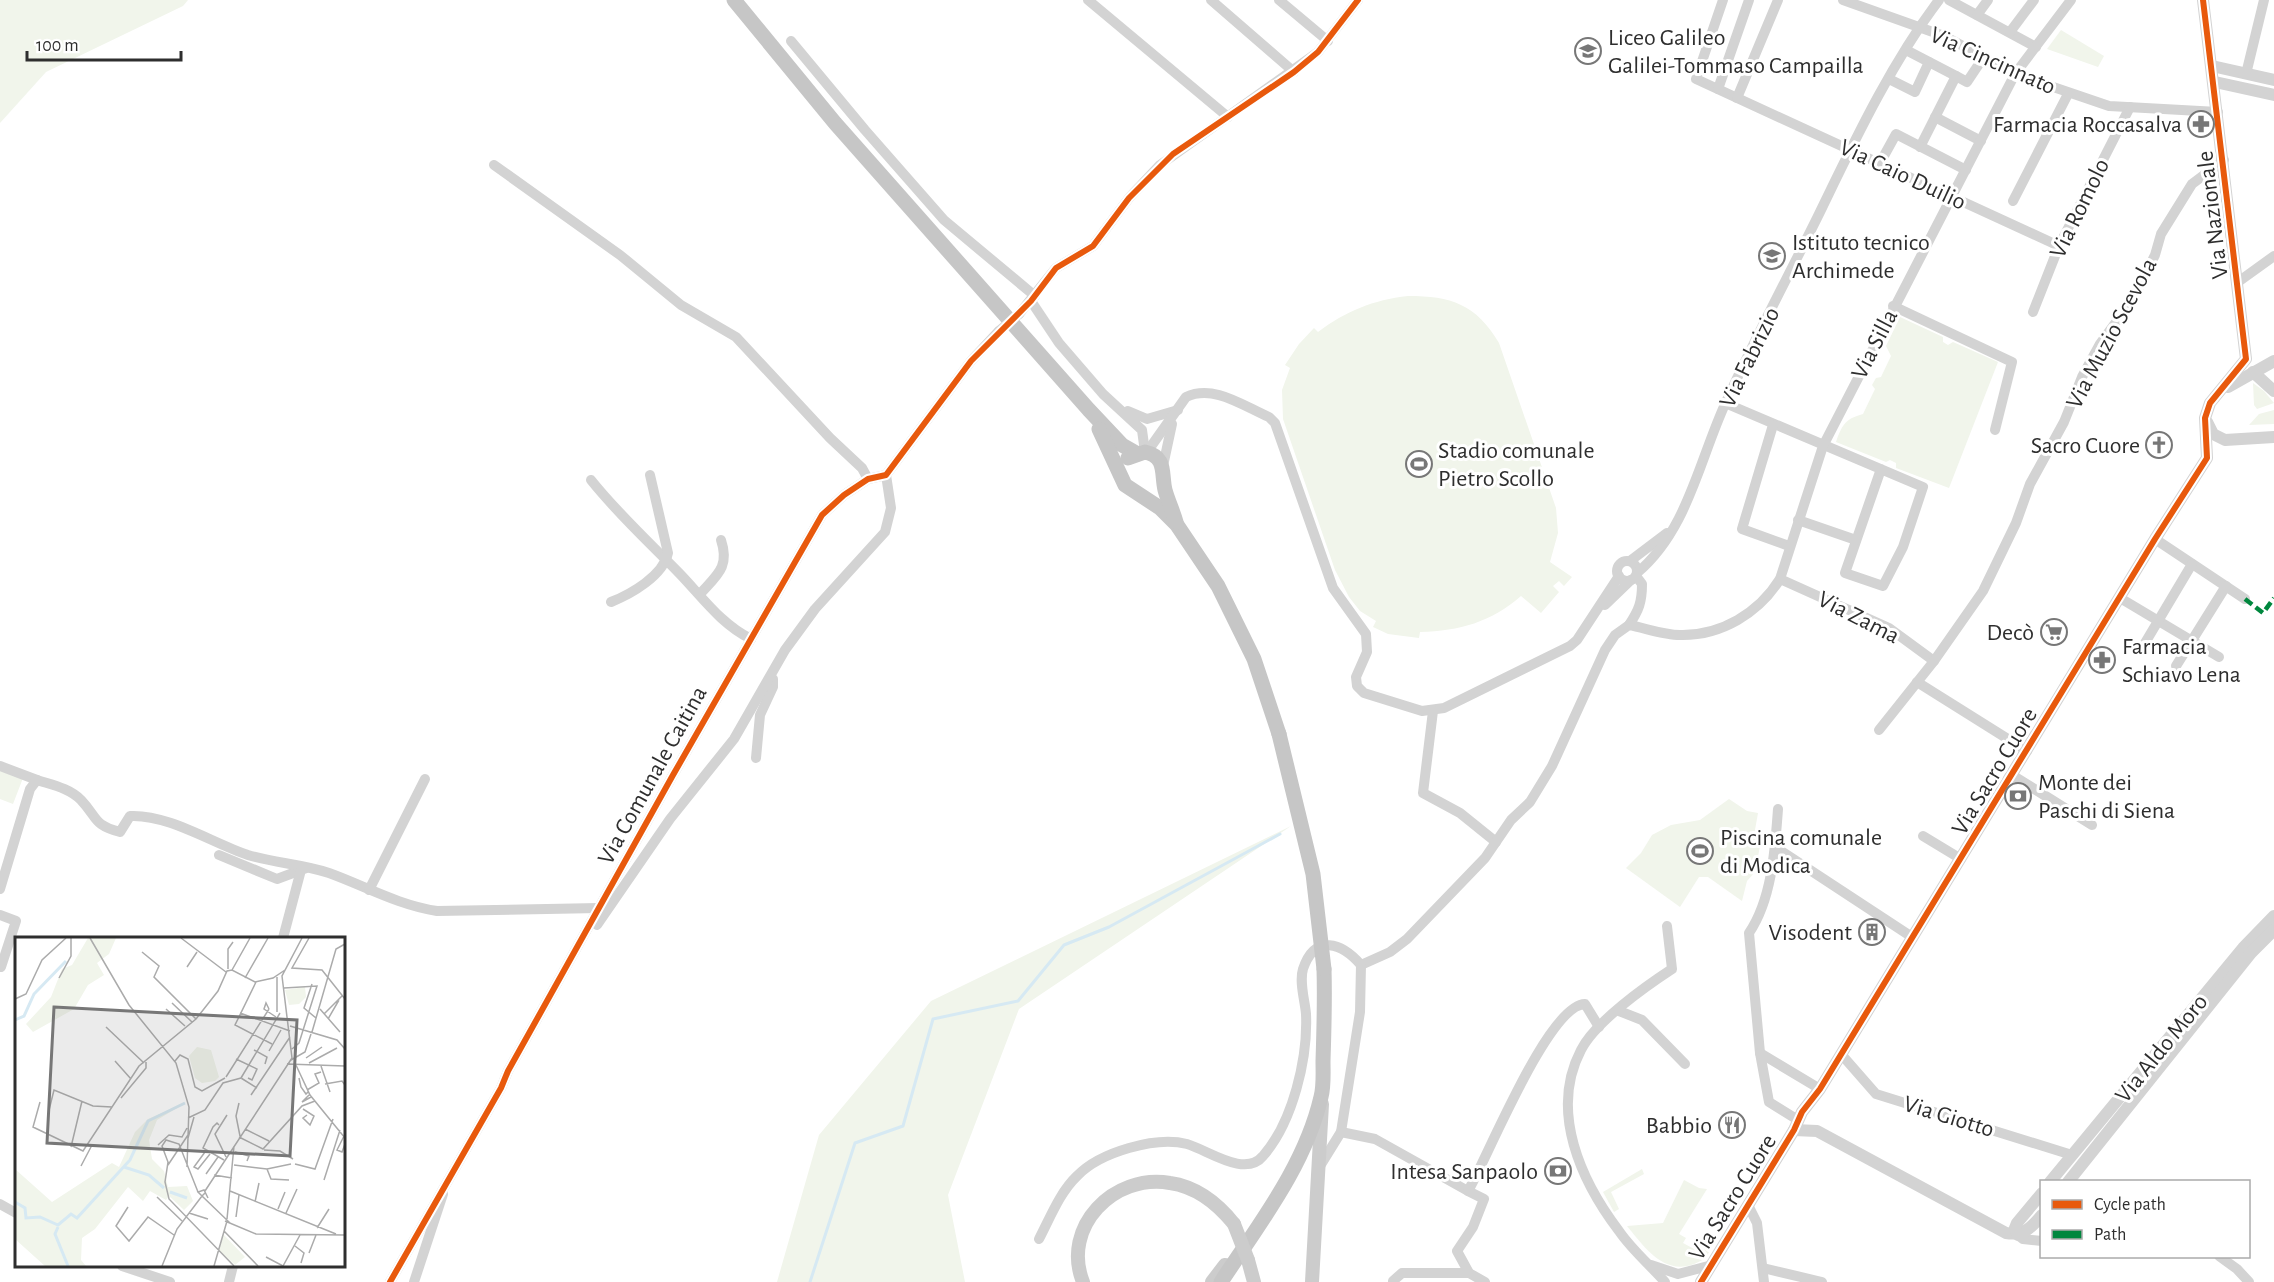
<svg xmlns="http://www.w3.org/2000/svg" width="2274" height="1282" viewBox="0 0 2274 1282" font-family="'Alegreya Sans',sans-serif">
<style>
.green{fill:#f1f5eb}
.lines{fill:none;stroke-linecap:round;stroke-linejoin:round}
.stream{stroke:#d6e9f3;stroke-width:3}
.minor{stroke:#d3d3d3;stroke-width:10}
.tertiary{stroke:#d3d3d3;stroke-width:12}
.secondary{stroke:#ccc;stroke-width:14}
.primary{stroke:#c6c6c6;stroke-width:15}
.minor-bridge{stroke:#d3d3d3;stroke-width:10}
.secondary-bridge{stroke:#ccc;stroke-width:14}
.primary-bridge{stroke:#c6c6c6;stroke-width:15}
.quiet{stroke:#00873e;stroke-width:4.5;stroke-dasharray:9 4.5;stroke-linecap:butt}
.cycleway-casing{stroke:#fff;stroke-width:10}
.cycleway{stroke:#e8590c;stroke-width:6}
.labels{text-anchor:middle;stroke-width:6;stroke-linejoin:round;paint-order:stroke}
.poi-label{font-size:24px;fill:#2e2e2e;stroke:#fff;text-anchor:start}
.street-label{font-size:24px;fill:#2e2e2e;stroke:#fff}
.inset-river{fill:none;stroke:#d6e9f3;stroke-width:3}
.inset-road{fill:none;stroke:#ababab;stroke-width:1.5}
.view{fill:#777;fill-opacity:0.15;stroke:#777;stroke-width:3}
.inset-edge{fill:none;stroke:#2e2e2e;stroke-width:3}
</style>
<rect width="100%" height="100%" fill="#fff"/>
<!-- green -->
<g class="green">
<polygon points="0,0 188,0 183,6 46,72 0,123"/>
<polygon points="2061,30 2104,56 2098,67 2047,49"/>
<path d="M1408,296C1451,296 1476,304 1499,343L1556,508L1558,533L1550,562L1572,577L1564,586L1559,581L1553,586L1559,592L1541,613L1521,596C1491,622 1460,631 1420,632L1419,638L1388,634L1373,627L1376,621L1360,611L1349,597L1335,570L1283,419L1282,390L1290,368L1285,365L1299,344L1314,328L1318,332C1346,311 1373,300 1408,296Z"/>
<path d="M1900,317L1943,337V342L1948,345L1953,342L1998,362L1949,488L1896,468V463L1890,460L1886,462L1836,442C1842,425 1845,419 1863,414L1875,389L1872,385L1876,378L1881,377L1891,356L1886,346Z"/>
<polygon points="2253,383 2264,391 2274,403 2257,409 2254,405"/>
<polygon points="2274,410 2274,424 2249,425 2259,414"/>
<polygon points="0,769 23,778 13,804 0,799"/>
<polygon points="1729,799 1747,811 1758,813 1755,830 1761,841 1755,872 1747,881 1742,901 1708,877 1699,877 1680,907 1626,868 1641,853 1652,835 1671,825 1700,820"/>
<polygon points="1291,826 1019,1009 948,1195 965,1282 777,1282 819,1135 931,1001"/>
<polygon points="1642,1169 1644,1174 1611,1192 1619,1209 1614,1212 1603,1192"/>
<path d="M1684,1180L1699,1188L1707,1189L1679,1234L1686,1238L1683,1243L1696,1250L1699,1246L1709,1252C1706,1259 1698,1263 1691,1265C1662,1274 1643,1245 1627,1226L1663,1223Z"/>
</g>
<g class="lines">
<!-- stream -->
<polyline class="stream" points="810,1282 855,1143 903,1126 933,1019 1018,1001 1064,945 1109,927 1280,834"/>
<!-- minor -->
<g class="minor">
<polyline points="1088,0 1228,117"/>
<polyline points="1211,0 1294,72"/>
<polyline points="1279,0 1328,41"/>
<polyline points="1723,0 1696,79 2059,246"/>
<polyline points="1843,0 1944,36 2015,74 2109,106 2218,112"/>
<polyline points="1949,0 2036,47"/>
<polyline points="1977,15 1988,0"/>
<polyline points="2010,32 2034,0"/>
<polyline points="791,41 865,130 944,220 1035,296"/>
<polyline points="1906,50 1956,76"/>
<polyline points="2246,74 2264,0"/>
<polyline points="1889,79 1915,92 1929,62"/>
<polyline points="1718,89 1749,0"/>
<polyline points="1737,98 1778,0"/>
<polyline points="1935,117 1981,141"/>
<polyline points="1920,147 1956,76 1967,82 1983,58"/>
<polyline points="1880,163 1896,134 1966,170"/>
<polyline points="494,165 620,255 681,305 736,337 830,438 862,468 868,479"/>
<polyline points="2013,201 2068,94"/>
<polyline points="2238,282 2274,256"/>
<polyline points="1031,301 1059,343 1103,394 1142,430 1145,452"/>
<polyline points="1893,306 2012,362 1995,430"/>
<polyline points="2033,312 2059,246 2130,107"/>
<polyline points="1019,314 1056,268 1093,246 1129,198 1160,165 1318,52 1358,0"/>
<polyline points="1725,403 1923,487 1903,547 1883,586 1845,573 1881,469"/>
<polyline points="1128,411 1147,419 1178,410"/>
<polyline points="1773,425 1742,529 1789,546"/>
<path d="M1147,452L1186,397C1214,384 1243,406 1269,417L1275,423L1333,588L1366,634L1367,652L1356,677L1357,686L1364,693L1422,711L1444,708L1570,646L1577,640L1619,576"/>
<polyline points="1163,466 1172,424"/>
<path d="M591,480C618,514 650,543 680,574C703,598 721,624 751,639"/>
<polyline points="1798,520 1856,540"/>
<polyline points="2155,539 2245,599"/>
<polyline points="1630,561 1667,533"/>
<circle cx="1627" cy="571" r="10"/>
<path d="M1637,573C1688,530 1699,460 1726,402C1755,338 1788,277 1819,214C1854,142 1890,65 1939,0"/>
<polyline points="1780,579 1889,628 1934,661"/>
<path d="M700,594C717,575 730,567 721,540"/>
<polyline points="2120,598 2219,657"/>
<path d="M611,602C631,594 663,576 668,553L650,475"/>
<polyline points="1605,605 1631,580"/>
<path d="M1629,625C1639,610 1642,602 1642,584L1636,576"/>
<polyline points="2142,648 2192,564"/>
<polyline points="2176,666 2226,586"/>
<polyline points="1917,682 2027,751"/>
<polyline points="1433,711 1423,793 1460,813 1496,842"/>
<polyline points="1879,730 1934,661 1983,591 2016,523 2030,484 2064,422 2082,377 2100,344 2133,299 2155,255 2161,234 2192,184 2224,160"/>
<polyline points="756,758 760,715 773,687 773,679"/>
<polyline points="0,766 37,780"/>
<polyline points="2012,775 2092,825"/>
<path d="M1778,809C1775,850 1772,899 1749,933L1760,1053L1769,1102L1798,1120"/>
<polyline points="1923,836 1961,859"/>
<polyline points="1775,847 1912,937"/>
<polyline points="219,855 277,879 301,870"/>
<path d="M0,889L30,789L37,780C52,785 69,788 81,800C98,818 93,825 120,832L130,816C168,814 212,843 248,855C274,863 302,864 329,873C365,886 398,905 437,911L599,908"/>
<polyline points="369,890 425,779"/>
<polyline points="0,915 16,921 1,967"/>
<polyline points="597,925 670,819 734,739 785,650 815,609 885,532 891,508 886,475"/>
<polyline points="283,938 301,870 306,868"/>
<path d="M1361,965L1390,952L1407,939L1485,858L1511,820L1530,802L1552,766L1605,650L1615,635L1629,625C1645,628 1664,635 1680,635C1721,636 1759,613 1780,579L1823,446L2015,74L2071,0"/>
<polyline points="1619,1011 1642,1020 1685,1064"/>
<polyline points="1760,1053 1820,1089"/>
<polyline points="1841,1054 1876,1094 2072,1155"/>
<polyline points="1341,1132 1375,1139 1468,1191"/>
<polyline points="0,1204 16,1213"/>
<polyline points="1748,1205 1757,1223 1764,1282"/>
<polyline points="2018,1235 2023,1239 2042,1241"/>
<path d="M1039,1239C1050,1218 1060,1192 1077,1176C1100,1152 1156,1136 1187,1144C1208,1150 1245,1178 1263,1156C1293,1122 1308,1058 1306,1014C1305,1001 1299,982 1303,969C1315,933 1342,943 1361,965L1360,1012L1341,1132L1320,1166"/>
<polyline points="2219,1256 2237,1269 2249,1282"/>
<polyline points="1651,1265 1678,1274 1712,1265"/>
<polyline points="122,1266 170,1282"/>
<polyline points="1763,1268 1822,1282"/>
<polyline points="1393,1281 1402,1273 1469,1273"/>
<polyline points="229,1282 233,1266"/>
<polyline points="390,1282 501,1088 508,1071 673,775 822,515 844,495 868,479 886,475 971,361 999,331"/>
<polyline points="414,1282 443,1194"/>
<path d="M1485,1282L1469,1273L1457,1251L1473,1227L1484,1199L1468,1191C1487,1159 1548,1005 1585,1004L1599,1027"/>
<path d="M1665,1282C1650,1265 1632,1250 1619,1231C1581,1181 1549,1111 1581,1050C1595,1022 1646,986 1672,969L1667,926"/>
</g>
<!-- tertiary -->
<g class="tertiary">
<polyline points="2212,66 2274,80"/>
<polyline points="2215,82 2274,95"/>
<polyline points="2253,372 2274,391"/>
<polyline points="2228,387 2274,361"/>
<polyline points="2207,422 2213,434 2225,440 2274,437"/>
<path d="M1794,1130L1817,1131L2006,1233C2024,1236 2031,1228 2042,1215"/>
<polyline points="2050,1182 2243,948 2274,916"/>
<polyline points="2068,1182 2251,953 2274,930"/>
<polyline points="2018,1235 2015,1228 2017,1223 2042,1193"/>
<polyline points="1701,1282 1794,1130 1802,1112 1820,1089 2155,539 2207,458 2205,418 2210,403 2246,359 2203,0"/>
</g>
<!-- secondary -->
<g class="secondary">
<polyline points="1248,1260 1254,1282"/>
<path d="M1083,1282C1061,1227 1114,1173 1170,1183C1198,1187 1218,1204 1234,1224"/>
<polyline points="1212,1282 1225,1265"/>
<polyline points="1312,1282 1322,1104"/>
</g>
<!-- primary -->
<g class="primary">
<polyline points="734,0 835,123 1089,410 1122,445 1136,453"/>
<polyline points="1099,429 1125,485 1160,508 1177,525 1218,586 1254,659 1279,734"/>
<path d="M1128,458L1145,452C1167,457 1161,473 1165,490C1168,501 1173,511 1176,522"/>
<path d="M1221,1282C1259,1224 1305,1166 1321,1097C1324,1086 1323,1073 1323,1061C1324,1030 1325,1000 1324,969"/>
</g>
<!-- minor-bridge -->
<polyline class="minor-bridge" points="999,331 1019,314"/>
<!-- secondary-bridge -->
<polyline class="secondary-bridge" points="1234,1224 1248,1260"/>
<!-- primary-bridge -->
<polyline class="primary-bridge" points="1279,734 1313,874 1324,969"/>
<!-- quiet -->
<polyline class="quiet" points="2245,599 2263,613 2274,598"/>
<defs>
<g id="cycleway">
<polyline points="390,1282 501,1088 508,1071 673,775 822,515 844,495 868,479 886,475 971,361 1031,301 1056,268 1093,246 1129,198 1173,154 1294,72 1318,52 1358,0"/>
<polyline points="1701,1282 1794,1130 1802,1112 1820,1089 2155,539 2207,458 2205,418 2210,403 2246,359 2203,0"/>
</g>
</defs>
<!-- cycleway casing -->
<use href="#cycleway" class="cycleway-casing"/>
<!-- cycleway -->
<use href="#cycleway" class="cycleway"/>
</g>
<!-- icons -->
<defs>
<symbol id="school-ring" viewBox="-11 -11 22 22"><circle r="9.5" fill="#fff" stroke="#777" stroke-width="1.5"/><path d="M0-5L7-2L0 1L-7-2ZM-4 1L0 2.5L4 1V4Q0 6-4 4Z" fill="#777"/></symbol>
<symbol id="pharmacy-ring" viewBox="-11 -11 22 22"><circle r="9.5" fill="#fff" stroke="#777" stroke-width="1.5"/><path d="M-2-6h4v4h4v4h-4v4h-4v-4h-4v-4h4Z" fill="#777"/></symbol>
<symbol id="church-ring" viewBox="-11 -11 22 22"><circle r="9.5" fill="#fff" stroke="#777" stroke-width="1.5"/><path d="M-1.2-6h2.4v3.5h3.3v2.4h-3.3V6h-2.4V-.1h-3.3v-2.4h3.3Z" fill="#777"/></symbol>
<symbol id="stadium-ring" viewBox="-11 -11 22 22"><circle r="9.5" fill="#fff" stroke="#777" stroke-width="1.5"/><path d="M0-5a6.5 5 0 1 0 0 10a6.5 5 0 1 0 0-10ZM-3.5-1.8h7v3.6h-7Z" fill="#777"/></symbol>
<symbol id="supermarket-ring" viewBox="-11 -11 22 22"><circle r="9.5" fill="#fff" stroke="#777" stroke-width="1.5"/><path d="M-6-5.5h2.5l.6 2H6L4.5 2H-2.5L-4.4-4H-6ZM-1.5 3.2a1.3 1.3 0 1 0 .1 0ZM3 3.2a1.3 1.3 0 1 0 .1 0Z" fill="#777"/></symbol>
<symbol id="bank-ring" viewBox="-11 -11 22 22"><circle r="9.5" fill="#fff" stroke="#777" stroke-width="1.5"/><path d="M-6-4H6V4H-6ZM0-2.3a2.3 2.3 0 1 0 0 4.6a2.3 2.3 0 1 0 0-4.6Z" fill="#777"/></symbol>
<symbol id="building-ring" viewBox="-11 -11 22 22"><circle r="9.5" fill="#fff" stroke="#777" stroke-width="1.5"/><path d="M-4-6H4V6H1V3H-1V6H-4ZM-2.5-4.3h1.7v1.8h-1.7ZM.8-4.3h1.7v1.8H.8ZM-2.5-1h1.7V.8h-1.7ZM.8-1h1.7V.8H.8Z" fill="#777"/></symbol>
<symbol id="restaurant-ring" viewBox="-11 -11 22 22"><circle r="9.5" fill="#fff" stroke="#777" stroke-width="1.5"/><path d="M-5-6h1v4h1v-4h1v4h1v-4h1v5L-1.5 .5V6h-2V.5L-5-1ZM5-6V6H3V1.5H1.5Q1.5-4 5-6Z" fill="#777"/></symbol>
</defs>
<g fill-rule="evenodd">
<use href="#school-ring" x="1573" y="36" width="30" height="30"/>
<use href="#pharmacy-ring" x="2186" y="109" width="30" height="30"/>
<use href="#school-ring" x="1757" y="241" width="30" height="30"/>
<use href="#church-ring" x="2144" y="430" width="30" height="30"/>
<use href="#stadium-ring" x="1404" y="449" width="30" height="30"/>
<use href="#supermarket-ring" x="2039" y="617" width="30" height="30"/>
<use href="#pharmacy-ring" x="2087" y="645" width="30" height="30"/>
<use href="#bank-ring" x="2003" y="781" width="30" height="30"/>
<use href="#stadium-ring" x="1685" y="836" width="30" height="30"/>
<use href="#building-ring" x="1857" y="917" width="30" height="30"/>
<use href="#restaurant-ring" x="1717" y="1110" width="30" height="30"/>
<use href="#bank-ring" x="1543" y="1156" width="30" height="30"/>
</g>
<g class="labels">
<!-- poi labels -->
<g class="poi-label">
<text x="1608" y="45">Liceo Galileo<tspan x="1608" dy="28">Galilei-Tommaso Campailla</tspan></text>
<text x="2182" y="132" text-anchor="end">Farmacia Roccasalva</text>
<text x="1792" y="250">Istituto tecnico<tspan x="1792" dy="28">Archimede</tspan></text>
<text x="2140" y="453" text-anchor="end">Sacro Cuore</text>
<text x="1438" y="458">Stadio comunale<tspan x="1438" dy="28">Pietro Scollo</tspan></text>
<text x="2034" y="640" text-anchor="end">Decò</text>
<text x="2122" y="654">Farmacia<tspan x="2122" dy="28">Schiavo Lena</tspan></text>
<text x="2038" y="790">Monte dei<tspan x="2038" dy="28">Paschi di Siena</tspan></text>
<text x="1720" y="845">Piscina comunale<tspan x="1720" dy="28">di Modica</tspan></text>
<text x="1852" y="940" text-anchor="end">Visodent</text>
<text x="1712" y="1133" text-anchor="end">Babbio</text>
<text x="1538" y="1179" text-anchor="end">Intesa Sanpaolo</text>
</g>
<!-- street labels -->
<g class="street-label">
<text transform="translate(1993 60) rotate(24)" y="8">Via Cincinnato</text>
<text transform="translate(1903 174) rotate(25)" y="8">Via Caio Duilio</text>
<text transform="translate(2079 208) rotate(-64)" y="8">Via Romolo</text>
<text transform="translate(2212 215) rotate(-97)" y="8">Via Nazionale</text>
<text transform="translate(2111 333) rotate(-62)" y="8">Via Muzio Scevola</text>
<text transform="translate(1874 344) rotate(-63)" y="8">Via Silla</text>
<text transform="translate(1749 357) rotate(-64)" y="8">Via Fabrizio</text>
<text transform="translate(1859 617) rotate(27)" y="8">Via Zama</text>
<text transform="translate(1994 771) rotate(-59)" y="8">Via Sacro Cuore</text>
<text transform="translate(652 775) rotate(-61)" y="8">Via Comunale Caitina</text>
<text transform="translate(2161 1048) rotate(-51)" y="8">Via Aldo Moro</text>
<text transform="translate(1949 1116) rotate(17)" y="8">Via Giotto</text>
<text transform="translate(1732 1197) rotate(-58)" y="8">Via Sacro Cuore</text>
</g>
</g>
<!-- overview -->
<g transform="translate(15 937)">
<rect width="330" height="330" fill="#fff"/>
<path d="M73,1H101L94,17L82,26L89,38L73,48L59,72L18,95L11,87L36,60L47,32L57,28ZM290,50L291,60L284,67L274,68L270,53ZM182,110L196,113L204,140L200,144L187,146L180,141L174,119ZM172,165L142,183L134,203L137,222L149,234L153,250L172,249L178,264L169,273L154,259L151,263L135,254L128,264L113,250L80,292L67,301L66,323L71,329H30L0,302V232L37,265L97,226L104,230L120,195L133,182ZM208,297L230,320L220,328L204,313Z" fill="#f1f5eb"/>
<path class="inset-river" d="M0,83L9,79L19,57L51,24M109,230L134,238L149,251M155,255L172,261M0,265L10,271L11,281L25,280L43,288L56,277L62,281L115,223L133,184L170,166M43,290L40,297L53,329"/>
<path class="inset-road" d="M75,1L114,68L161,126L174,170L172,230M166,1L211,35M294,1L277,31L307,33L330,62M127,15L144,29L139,40L181,82M172,30L182,15M213,32V12L218,5M217,33L235,1M262,40V75M44,41L56,19V1M230,41L253,1M241,45L220,88L257,107M297,47L289,71L301,81M269,51L302,49L284,106L277,112M0,62L11,57L27,23L51,1M157,66L177,85M151,72L170,89M254,72L251,66L249,72L261,80M305,72L325,95M225,76L275,94M309,77L327,59M313,82L324,63M275,89L322,103L330,112M91,90L129,126M297,95L321,12L330,7M239,113L252,120L250,127M254,114L266,93M291,121L307,110M221,122L242,132L237,143L233,141M276,123L290,115L296,97M100,124L116,142M160,124L165,118L173,122L180,150L187,154L210,141M280,126L295,158L330,201M294,126L322,111M272,127L330,129M306,129L315,155M211,140L254,72M226,141L265,76M226,141L242,151M284,141L286,150L291,157L293,155M310,147L327,144L330,148M292,153L304,146L300,137L306,135M236,158L275,100M294,158L287,165L296,160M106,161L131,131V125M25,165L18,190L68,214L124,129L181,82L203,54L212,34L217,33L240,45L258,41L270,33M224,166L221,179L225,199M288,172L299,179L295,188L288,181L292,178M34,173L39,153L78,169L97,170M173,181L190,173L208,146L226,141M204,188L202,186L198,190L188,211L209,223M230,192L254,204M329,199L322,213L327,215L330,207M224,200L248,212L287,169L300,164M173,201L179,180M143,208L154,198L167,200L172,191M56,210L67,164M249,213L265,214L278,222M190,215L179,230L183,232L195,217M220,215L234,219L232,224M211,220L200,197L212,178M280,227L300,232L318,182M153,228L173,198M219,228L252,232L276,227M66,229L77,208M252,232L256,242L274,243M191,237L203,220M199,238L217,241M309,243L325,193M190,254L277,121L267,39L287,1M215,254L321,297M183,255L164,207L151,203L147,209L153,225L150,245L154,262L219,329M190,256L187,259L183,255L189,253L193,261M187,259L215,286M142,260L167,284M240,265L244,246M113,270L101,289L114,304L133,280L159,298M263,272L270,255M174,276L193,282M271,276L282,252M221,280L224,258M212,282L219,209M210,284L241,297L330,298M302,291L314,272M209,294L243,329M280,309L289,316L286,326M294,316L301,298M251,320L268,329L285,298M147,329L162,292L187,259M199,329L212,284"/>
<path class="view" d="M39,70L282,83L275,219L32,206Z"/>
<rect width="330" height="330" class="inset-edge"/>
</g>
<!-- legend -->
<rect x="2040" y="1180" width="210" height="78" fill="#ffffff" stroke="#ababab" stroke-width="1.5"/>
<rect x="2052" y="1200" width="30" height="9" fill="#e8590c" stroke="#ababab" stroke-width="1.5"/>
<text x="2094" y="1210" font-size="18" fill="#2e2e2e">Cycle path</text>
<rect x="2052" y="1230" width="30" height="9" fill="#00873e" stroke="#ababab" stroke-width="1.5"/>
<text x="2094" y="1240" font-size="18" fill="#2e2e2e">Path</text>
<!-- scale -->
<path d="M27 51v9h154v-9" fill="none" stroke="#2e2e2e" stroke-width="3"/>
<text x="36" y="51" font-size="18" fill="#2e2e2e" stroke="#ffffff" stroke-width="4.5" paint-order="stroke">100 m</text>
</svg>
